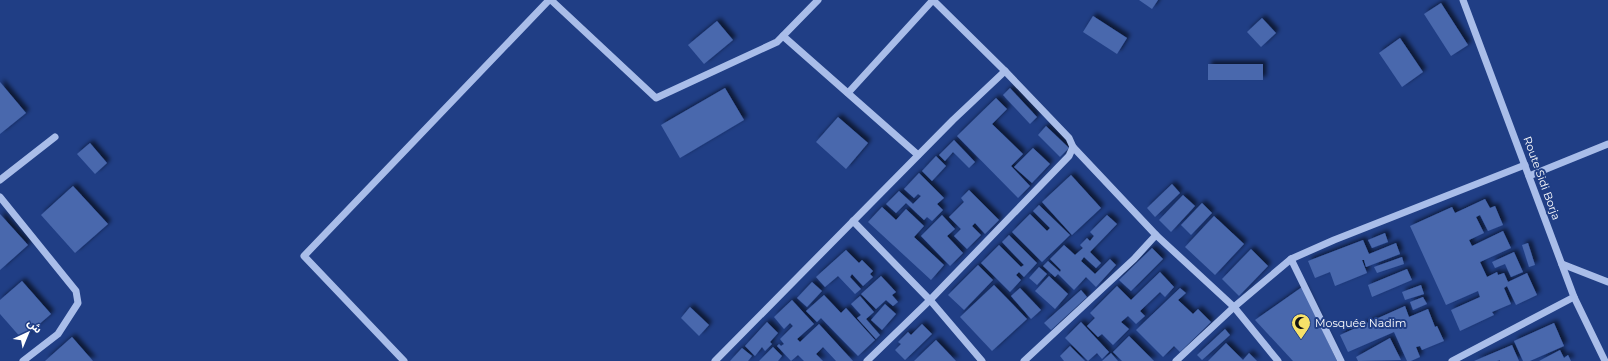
<svg xmlns="http://www.w3.org/2000/svg" width="1608" height="361" viewBox="0 0 1608 361" font-family="Montserrat,'Noto Sans Arabic',sans-serif">
<style>
.building{fill:#4968ad;filter:url(#shadow)}
.lines{fill:none;stroke-linecap:round;stroke-linejoin:round}
.minor{stroke:#a9bde9;stroke-width:7}
.labels{text-anchor:middle;stroke-width:4;stroke-linejoin:round;paint-order:stroke}
.street-label{font-size:11px;fill:#fff;stroke:#203e85}
.poi-label{font-size:11px;fill:#fff;stroke:#203e85;text-anchor:start}
</style>
<defs>
<filter id="shadow"><feDropShadow dx="3.5" dy="-3.5" stdDeviation="2" flood-color="#0009"/></filter>
</defs>
<rect width="100%" height="100%" fill="#203e85"/>
<!-- building -->
<g class="building">
<polygon points="1139,0 1158,0 1152,9"/>
<polygon points="1441,3 1468,45 1451,56 1424,14"/>
<polygon points="1093,16 1127,38 1117,54 1083,32"/>
<polygon points="1262,18 1276,33 1261,47 1247,32"/>
<polygon points="717,21 733,40 704,64 688,45"/>
<polygon points="1400,38 1423,72 1402,87 1379,53"/>
<rect x="1208" y="64" width="55" height="16"/>
<polygon points="0,82 26,113 0,134"/>
<polygon points="725,88 744,120 680,158 661,125"/>
<polygon points="1010,88 1037,117 1030,124 1003,95"/>
<polygon points="996,98 1007,109 992,124 1023,154 1011,166 1030,186 1018,198 957,136"/>
<polygon points="838,117 868,143 846,169 816,142"/>
<polygon points="1046,126 1069,148 1060,157 1038,135"/>
<polygon points="954,140 975,162 969,168 953,152 945,161 939,155"/>
<polygon points="90,143 107,163 95,174 77,154"/>
<polygon points="1033,148 1050,164 1032,183 1014,167"/>
<polygon points="936,156 946,166 932,181 922,171"/>
<polygon points="919,173 944,198 937,204 943,210 932,221 927,217 924,220 906,203 896,213 886,204 899,191 913,204 921,196 918,194 914,198 904,189"/>
<polygon points="1071,175 1101,208 1072,235 1042,202"/>
<polygon points="1172,184 1180,193 1155,217 1147,208"/>
<polygon points="73,186 108,224 75,253 41,215"/>
<polygon points="969,190 999,220 985,234 975,223 972,226 981,235 967,249 954,236 961,229 949,217 964,202 961,198"/>
<polygon points="1183,195 1195,206 1171,232 1159,220"/>
<polygon points="1485,199 1490,208 1495,206 1503,225 1488,231 1480,215 1476,217 1484,233 1469,240 1472,246 1503,231 1511,248 1480,262 1487,277 1497,272 1498,275 1504,273 1508,282 1527,273 1537,295 1516,305 1507,286 1504,288 1511,304 1492,312 1494,315 1460,331 1451,310 1480,297 1478,291 1446,305 1410,226 1452,207 1455,213"/>
<polygon points="1202,203 1212,213 1191,235 1181,225"/>
<polygon points="1039,205 1070,235 1042,262 1012,232 1030,214 1047,231 1050,228 1033,211"/>
<polygon points="882,207 896,220 906,209 924,226 914,237 944,265 931,280 868,222"/>
<polygon points="0,214 28,245 0,270"/>
<polygon points="942,215 955,229 947,236 963,253 950,266 921,236"/>
<polygon points="1107,215 1117,224 1090,252 1101,263 1096,268 1084,257 1081,261 1095,274 1110,259 1116,265 1096,287 1086,277 1074,290 1058,274 1055,277 1043,266 1048,261 1060,272 1061,270 1050,259 1064,245 1075,255 1083,248 1080,245 1087,238 1090,241 1094,236 1090,232"/>
<polygon points="1214,216 1244,244 1215,275 1185,247"/>
<polygon points="1385,233 1388,242 1372,248 1368,240"/>
<polygon points="1009,235 1037,263 1024,277 1019,272 1016,275 1021,280 1010,292 981,263 999,245 1021,267 1024,265 1002,242"/>
<polygon points="1363,240 1369,254 1396,243 1400,254 1366,267 1364,260 1362,260 1367,273 1335,286 1330,272 1315,278 1308,261"/>
<polygon points="1528,243 1535,265 1529,267 1522,245"/>
<polygon points="1152,248 1163,259 1131,291 1119,280"/>
<polygon points="1251,249 1268,266 1239,296 1222,279"/>
<polygon points="846,250 859,263 862,260 873,271 870,274 873,277 863,286 852,274 850,277 861,289 855,294 838,276 825,287 816,277"/>
<polygon points="1514,252 1523,272 1511,277 1505,264 1495,268 1492,262"/>
<polygon points="1402,257 1404,264 1377,273 1374,267"/>
<polygon points="978,265 993,280 964,310 948,295"/>
<polygon points="1039,267 1047,274 1037,285 1029,278"/>
<polygon points="1407,269 1412,280 1372,297 1368,285"/>
<polygon points="1160,272 1174,287 1165,297 1160,292 1140,311 1145,316 1136,324 1128,316 1121,322 1129,329 1113,345 1102,334 1098,337 1087,326 1095,318 1090,313 1117,286 1131,300"/>
<polygon points="881,276 896,292 892,295 898,302 893,306 886,300 876,309 861,294"/>
<polygon points="1049,276 1068,294 1055,309 1035,291"/>
<polygon points="22,281 51,314 22,339 0,314 0,300"/>
<polygon points="812,282 822,291 807,307 797,298"/>
<polygon points="994,285 1027,319 992,351 960,317"/>
<polygon points="1421,285 1424,294 1405,300 1402,292"/>
<polygon points="1302,287 1337,361 1293,361 1255,320"/>
<polygon points="1020,288 1041,310 1031,319 1011,296"/>
<polygon points="1180,288 1186,293 1178,300 1193,314 1198,309 1211,322 1180,352 1174,346 1163,357 1136,330"/>
<polygon points="1081,290 1087,297 1051,330 1044,323"/>
<polygon points="824,295 841,313 846,308 875,340 858,356 821,318 817,322 806,311"/>
<polygon points="860,296 874,312 866,319 880,335 876,339 857,318 861,315 851,304"/>
<polygon points="1423,297 1427,304 1413,310 1410,302"/>
<polygon points="792,300 814,324 797,339 800,342 819,324 853,361 836,361 823,347 816,354 823,361 804,361 798,355 791,361 777,346 779,344 781,346 784,344 780,339 793,326 790,323 784,329 774,317"/>
<polygon points="885,304 896,314 882,330 871,320"/>
<polygon points="1405,306 1409,317 1428,309 1435,327 1437,326 1444,341 1422,350 1420,346 1416,347 1420,357 1411,361 1407,361 1394,332 1348,352 1340,335"/>
<polygon points="690,307 709,325 699,336 681,318"/>
<polygon points="767,322 778,333 770,342 772,344 765,351 762,347 755,356 745,346"/>
<polygon points="1081,322 1109,352 1102,359 1097,353 1088,361 1065,338"/>
<polygon points="1554,323 1564,346 1530,361 1523,361 1514,341"/>
<polygon points="922,324 932,334 905,360 895,350 901,344 898,342 908,332 911,335"/>
<polygon points="1225,329 1230,335 1202,360 1197,355"/>
<polygon points="1129,336 1154,361 1122,361 1113,352"/>
<polygon points="72,337 93,361 45,361"/>
<polygon points="1390,338 1401,360 1358,361 1356,357"/>
<polygon points="936,340 956,361 914,361"/>
<polygon points="1226,343 1243,360 1249,353 1257,361 1208,361"/>
<polygon points="1512,345 1519,361 1500,361 1500,360 1497,361 1474,361"/>
<polygon points="1070,346 1085,361 1064,361 1060,356"/>
<polygon points="773,347 782,356 778,361 759,361"/>
<polygon points="742,348 752,356 748,361 730,361"/>
<polygon points="1560,350 1564,358 1568,355 1571,361 1539,361"/>
<polygon points="1111,353 1118,361 1102,361"/>
</g>
<g class="lines">
<!-- minor -->
<g class="minor">
<polyline points="551,0 656,98 777,42 818,0"/>
<polyline points="933,0 1005,71 1069,138 1073,147 1156,235"/>
<polyline points="1463,0 1574,297 1605,361"/>
<polyline points="783,36 918,155"/>
<polyline points="848,93 933,0"/>
<polyline points="1529,176 1608,144"/>
<polyline points="0,180 55,137"/>
<polyline points="0,197 76,291 78,303 58,334 23,361"/>
<polyline points="853,221 930,300 982,361"/>
<polyline points="1291,259 1334,240 1525,165"/>
<polyline points="1562,264 1608,282"/>
<polyline points="404,361 304,256 549,0"/>
<polyline points="715,361 953,120 1005,71"/>
<polyline points="867,361 930,300 1069,156 1073,147"/>
<polyline points="1024,361 1134,259 1156,235 1234,307 1278,361"/>
<polyline points="1176,361 1234,307 1291,259 1341,361"/>
<polyline points="1452,361 1574,297"/>
</g>
</g>
<!-- icons -->
<defs>
<symbol id="mosque-pin" viewBox="-11 -11 22 30"><path d="M0 17L-7.5 6A9.5 9.5 0 1 1 7.5 6Z" fill="#f7e169" stroke="#203e85"/><path d="M3.5-4.9A6 6 0 1 0 3.5 4.9A5 5 0 1 1 3.5-4.9Z" fill="#111"/></symbol>
</defs>
<g fill-rule="evenodd">
<use href="#mosque-pin" x="1290" y="312" width="22" height="30"/>
</g>
<g class="labels">
<!-- street labels -->
<g class="street-label">
<text transform="translate(1542 178) rotate(70)" y="4">Route Sidi Borja</text>
</g>
<!-- poi labels -->
<g class="poi-label">
<text x="1315" y="327">Mosquée Nadim</text>
</g>
</g>
<!-- north arrow -->
<g transform="translate(28 333) rotate(44)" stroke="#203e85" stroke-width="3" paint-order="stroke">
<path d="M0-3L7 15L0 10L-7 15Z" fill="#ffffff"/>
<text y="-6" font-size="11" font-weight="bold" text-anchor="middle" fill="#ffffff">ش</text>
</g>
</svg>
